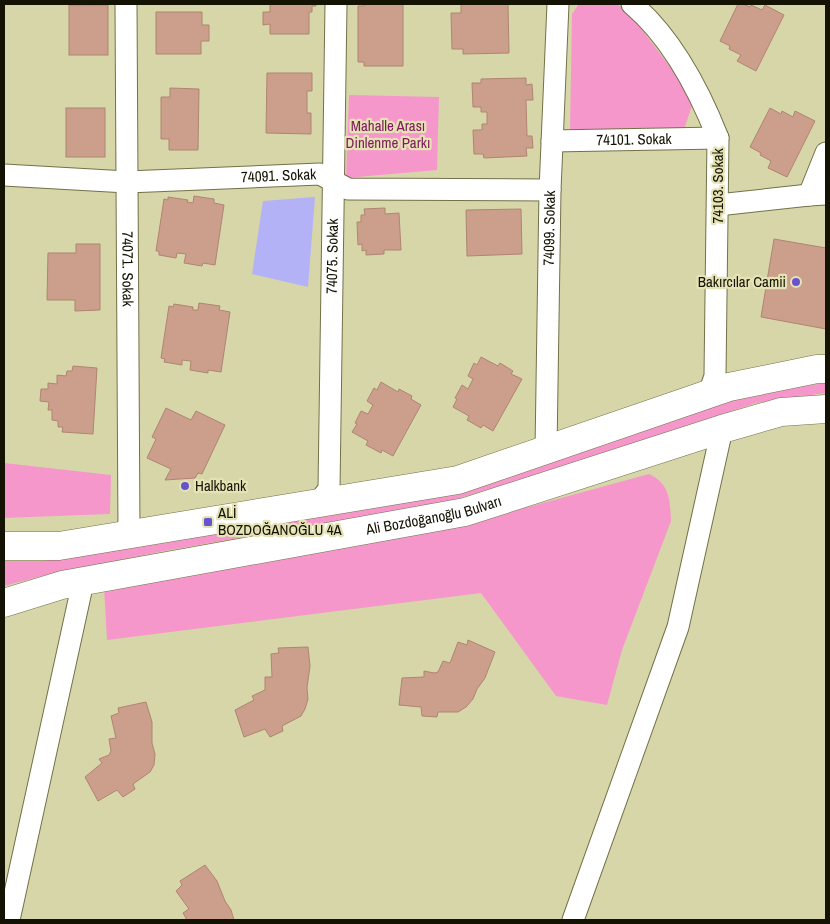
<svg xmlns="http://www.w3.org/2000/svg" width="830" height="924" viewBox="0 0 830 924" font-family="'Archivo Narrow',sans-serif">
<style>
.green{fill:#f597cb}
.water{fill:#b4b2f7}
.building{fill:#cb9f8b;stroke:#af8571}
.lines{fill:none;stroke-linecap:round;stroke-linejoin:round}
.minor-casing{stroke:#737148;stroke-width:23}
.major-casing{stroke:#737148;stroke-width:29}
.minor{stroke:#fff;stroke-width:21}
.major{stroke:#fff;stroke-width:28}
.poi-dot{fill:#6754cd;stroke:#e5e3b5;stroke-width:2}
.labels{text-anchor:middle;stroke-width:4.5;stroke-linejoin:round;paint-order:stroke}
.park-label{font-size:15px;fill:#821a5e;stroke:#e5e3b5}
.street-label{font-size:15px;fill:#131203;stroke:#e5e3b5}
.poi-label{font-size:15px;fill:#131203;stroke:#e5e3b5;text-anchor:start}
</style>
<rect width="100%" height="100%" fill="#d7d6a9"/>
<!-- green -->
<g class="green">
<polygon points="579,4 616,4 627,10 671,68 693,103 683,132 570,129 572,14"/>
<polygon points="349,95 439,97 437,170 346,178"/>
<polygon points="826,383 826,393 756,403 554,470 446,502 164,551 46,575 4,586 4,561 42,561 365,508 753,393"/>
<polygon points="4,463 111,475 110,514 4,518"/>
<path d="M649,474C670,484 670,500 671,521L622,650L607,705L556,696L481,593L107,640L104,587L355,546L532,506Z"/>
</g>
<!-- water -->
<polygon class="water" points="315,197 308,287 252,274 263,201"/>
<!-- building -->
<g class="building">
<polygon points="270,4 316,4 316,6 312,6 312,12 309,12 309,34 270,34 270,24 263,25 263,12 270,12"/>
<polygon points="364,4 403,4 403,66 364,66 364,62 358,62 358,6 364,6"/>
<polygon points="461,4 508,4 509,53 463,54 463,49 452,49 451,13 461,13"/>
<polygon points="738,4 743,4 750,7 751,5 762,10 765,5 784,15 756,71 737,61 741,55 729,49 730,46 720,41"/>
<rect x="69" y="5" width="39" height="50"/>
<polygon points="156,12 202,12 202,25 209,25 209,41 201,41 201,54 156,54"/>
<polygon points="267,73 312,73 312,91 307,91 307,113 311,113 311,134 266,133"/>
<polygon points="526,78 526,85 532,84 533,100 526,100 527,136 532,136 533,148 526,148 527,156 484,158 483,154 474,154 473,130 482,130 482,124 487,124 487,112 481,112 481,107 473,107 472,83 481,83 481,79"/>
<polygon points="170,88 199,89 198,150 169,150 169,139 161,139 161,97 170,97"/>
<rect x="66" y="108" width="39" height="49"/>
<polygon points="770,108 781,114 782,111 793,117 795,111 815,121 787,177 768,168 771,161 760,155 761,153 750,147"/>
<polygon points="194,196 214,199 214,203 224,205 215,265 203,263 202,266 184,263 186,254 177,253 176,258 159,255 159,251 156,251 164,199 168,200 168,197 188,200 187,202 193,203"/>
<polygon points="385,208 385,214 399,213 401,250 384,250 384,254 366,255 366,250 362,251 362,244 358,245 357,222 361,222 361,215 365,215 364,209"/>
<polygon points="521,209 522,254 467,256 466,210"/>
<polygon points="774,239 826,248 826,329 761,317"/>
<polygon points="76,244 100,244 100,310 75,311 75,300 47,300 48,253 76,253"/>
<polygon points="199,303 220,306 219,310 230,312 221,372 208,370 208,373 190,370 191,361 182,360 182,365 164,362 165,359 161,358 169,306 173,307 174,304 193,307 193,310 198,310"/>
<polygon points="481,357 498,366 500,363 513,371 511,374 522,379 493,431 483,425 481,428 467,420 469,416 453,407 457,399 455,398 462,385 468,389 473,379 468,376 474,363 477,365"/>
<polygon points="73,366 97,368 93,434 62,432 63,427 58,427 58,421 52,420 52,410 48,410 49,402 40,401 41,389 48,389 48,383 57,384 57,375 66,376 67,371 72,371"/>
<polygon points="381,382 398,392 399,389 412,396 411,399 421,405 393,456 382,450 381,453 366,445 368,441 352,432 357,424 355,423 361,411 368,414 373,405 367,401 374,388 377,390"/>
<polygon points="166,408 191,420 196,411 225,425 202,474 198,473 195,478 165,480 171,469 147,458 156,439 152,437"/>
<polygon points="468,640 495,652 485,678 477,689 473,699 466,707 458,712 438,712 437,717 422,716 421,707 399,705 402,678 424,677 424,671 434,673 438,672 443,661 450,663 458,642 467,645"/>
<polygon points="308,647 310,666 307,688 308,699 305,709 301,716 282,726 283,731 270,737 265,729 244,737 235,710 254,700 252,696 265,690 265,677 272,677 271,654 279,653 278,648"/>
<polygon points="146,702 152,722 152,743 155,754 154,765 150,772 133,784 135,789 123,797 117,790 98,801 85,777 102,763 99,759 109,755 111,751 109,739 116,738 111,716 119,713 118,708"/>
<polygon points="205,865 217,881 225,901 231,910 234,920 187,920 183,913 189,909 176,891 182,885 180,881"/>
</g>
<g class="lines">
<defs>
<g id="minor">
<path id="s1" d="M126,4L129,534"/>
<path d="M632,4C671,37 699,90 718,138L715,376L709,394"/>
<path id="s2" d="M552,141L718,138"/>
<path id="s3" d="M4,175L127,182L320,174L348,189L550,190"/>
<polyline points="809,195 826,153"/>
<polyline points="718,205 809,195 826,194"/>
<path id="s4" d="M546,450L550,190L558,4"/>
<path id="s5" d="M317,504L329,489L336,4"/>
<polyline points="9,920 83,582"/>
<polyline points="573,920 678,627 722,429"/>
</g>
<g id="major">
<polyline points="4,546 59,546 458,480 729,387 817,369 826,369"/>
<path id="s6" d="M4,603L62,585L465,512L722,429L781,412L826,409"/>
</g>
</defs>
<!-- minor casing -->
<use href="#minor" class="minor-casing"/>
<!-- major casing -->
<use href="#major" class="major-casing"/>
<!-- minor -->
<use href="#minor" class="minor"/>
<!-- major -->
<use href="#major" class="major"/>
</g>
<!-- markers -->
<g class="poi-dot">
<circle cx="796" cy="282" r="5"/>
<circle cx="185" cy="486" r="5"/>
<rect x="203" y="517" width="10" height="10" rx="2.5"/>
</g>
<g class="labels">
<!-- park labels -->
<g class="park-label">
<text x="388" y="131">Mahalle Arası<tspan x="388" dy="17">Dinlenme Parkı</tspan></text>
</g>
<!-- street labels -->
<g class="street-label">
<text dy="5" stroke="none"><textPath href="#s2" startOffset="82">74101. Sokak</textPath></text>
<text dy="5" stroke="none"><textPath href="#s3" startOffset="275">74091. Sokak</textPath></text>
<text transform="translate(718 186) rotate(-90)" y="5">74103. Sokak</text>
<text dy="5" stroke="none"><textPath href="#s4" startOffset="222">74099. Sokak</textPath></text>
<text dy="5" stroke="none"><textPath href="#s5" startOffset="252">74075. Sokak</textPath></text>
<text dy="5" stroke="none"><textPath href="#s1" startOffset="265">74071. Sokak</textPath></text>
<text dy="5" stroke="none"><textPath href="#s6" startOffset="439">Ali Bozdoğanoğlu Bulvarı</textPath></text>
</g>
<!-- poi labels -->
<g class="poi-label">
<text x="786" y="287" text-anchor="end">Bakırcılar Camii</text>
<text x="195" y="491">Halkbank</text>
<text x="218" y="518">ALİ<tspan x="218" dy="17">BOZDOĞANOĞLU 4A</tspan></text>
</g>
</g>
<!-- border -->
<rect width="830" height="924" fill="none" stroke="#131203" stroke-width="10"/>
</svg>
